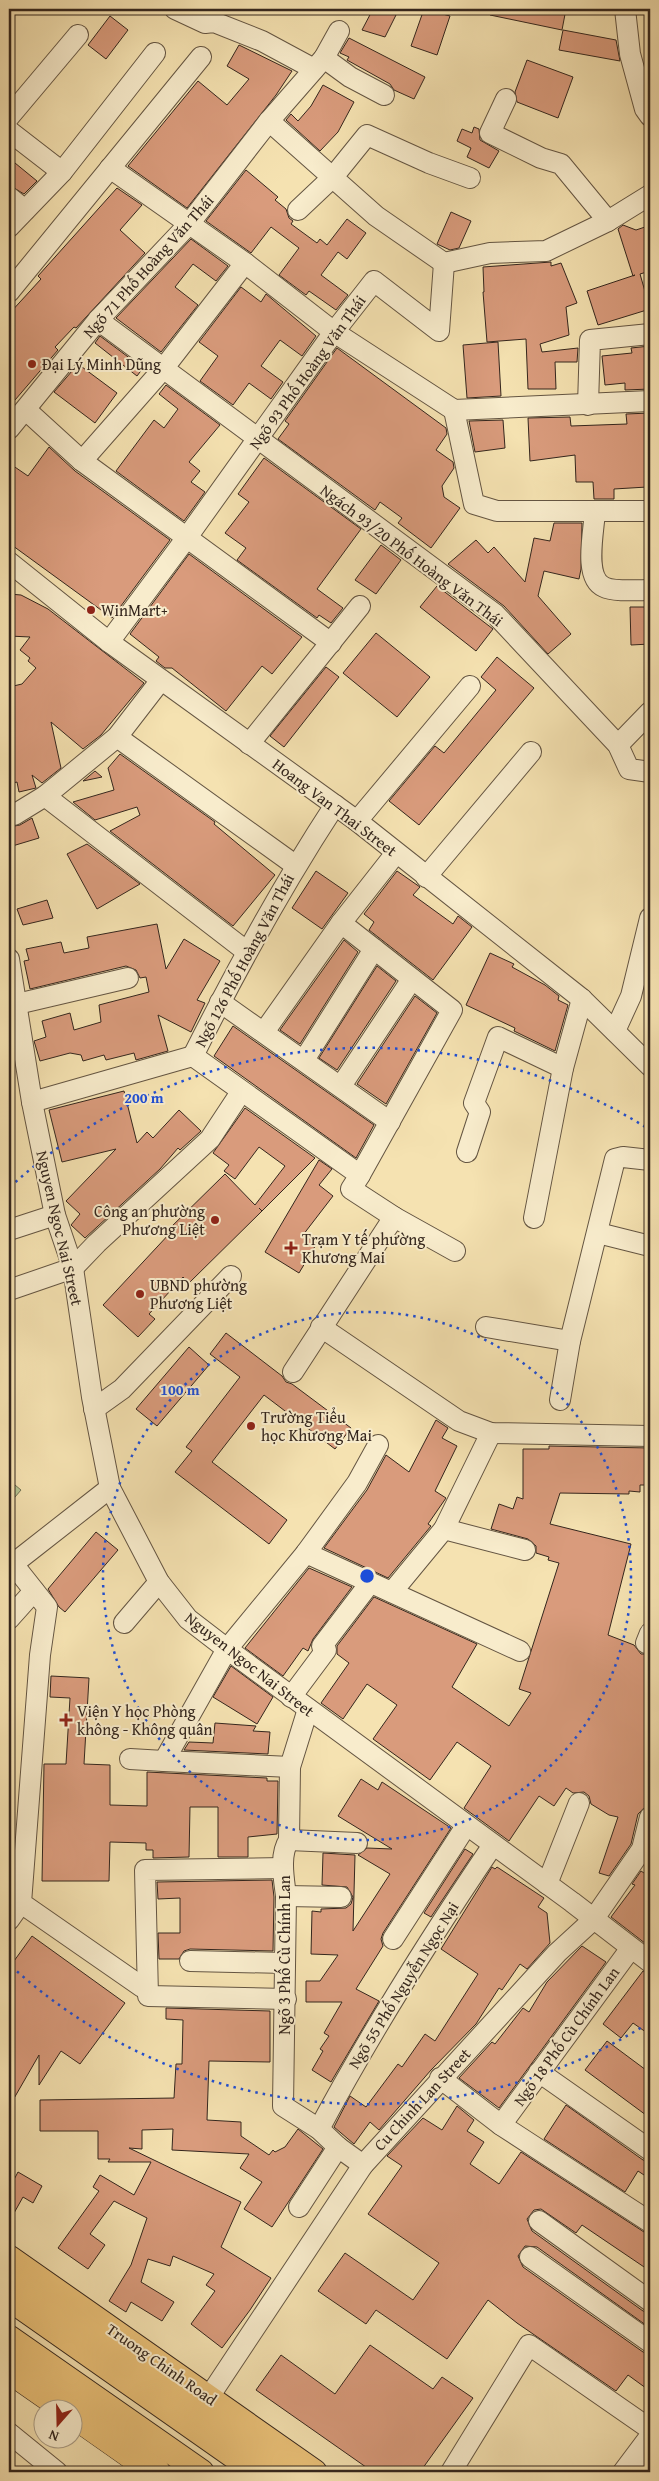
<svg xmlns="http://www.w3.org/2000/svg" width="659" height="2481" viewBox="0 0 659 2481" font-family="'Gentium Book Plus',serif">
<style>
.green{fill:#b5c491;stroke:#747557}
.building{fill:#d99b7c;stroke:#34261d}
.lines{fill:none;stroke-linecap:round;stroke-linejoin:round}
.minor-casing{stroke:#645542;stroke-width:22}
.major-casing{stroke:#34261d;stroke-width:27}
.highway-casing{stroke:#34261d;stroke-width:29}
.minor{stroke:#f8eccc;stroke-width:20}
.major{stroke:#eac178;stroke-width:25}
.highway{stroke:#eac178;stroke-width:28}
.ring{fill:none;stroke:#1d4ed8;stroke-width:2.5;stroke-dasharray:2.5 5}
.poi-dot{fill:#8f2418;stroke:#f8eccc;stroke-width:2}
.labels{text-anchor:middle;stroke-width:4;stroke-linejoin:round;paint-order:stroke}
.street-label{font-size:16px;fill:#34261d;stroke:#f8eccc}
.poi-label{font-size:16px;fill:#34261d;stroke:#f8eccc;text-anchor:start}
.centre{fill:#1d4ed8;stroke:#f8eccc;stroke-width:2.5}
.ring-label{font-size:15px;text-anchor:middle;font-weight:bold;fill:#1d4ed8;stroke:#f8eccc;stroke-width:4;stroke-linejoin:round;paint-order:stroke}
</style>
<rect width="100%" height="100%" fill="#f5e2b1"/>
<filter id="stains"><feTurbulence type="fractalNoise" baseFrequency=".004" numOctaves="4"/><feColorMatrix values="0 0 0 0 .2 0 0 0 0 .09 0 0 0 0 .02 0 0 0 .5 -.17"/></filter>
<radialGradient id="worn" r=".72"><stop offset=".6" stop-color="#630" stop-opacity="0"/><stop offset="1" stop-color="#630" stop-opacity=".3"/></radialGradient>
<!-- green -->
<polygon class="green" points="9,1480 21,1490 9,1504"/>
<!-- building -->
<g class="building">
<polygon points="373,9 399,9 385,37 362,30"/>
<polygon points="424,9 450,16 437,55 411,46"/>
<polygon points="491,9 566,9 562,30 490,15"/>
<polygon points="110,16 128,30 106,59 88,45"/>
<polygon points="563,30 616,40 620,61 559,50"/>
<polygon points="349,38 425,77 414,99 394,90 390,84 347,60 349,57 340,53"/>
<polygon points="239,45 292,71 276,95 187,208 128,166 198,81 227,105 249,79 227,66"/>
<polygon points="527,60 573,77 558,118 517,102 515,92"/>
<polygon points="323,85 354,102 338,132 320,151 286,120 291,114 298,121 311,106"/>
<polygon points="474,127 479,129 480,140 499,151 489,168 467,157 471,148 457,141 462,129 472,133"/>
<polygon points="15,163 37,181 24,194 9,185 9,170"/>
<polygon points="246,170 278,197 275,200 286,209 289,218 293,221 291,224 317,243 320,239 327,245 347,219 366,233 347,259 338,252 321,275 348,295 336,310 309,291 306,295 279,275 299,248 271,227 251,253 206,221"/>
<polygon points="117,188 142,205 120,230 145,253 76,328 74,327 55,347 58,350 9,407 9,314 41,279 38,276"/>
<polygon points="451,212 471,221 459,248 450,250 437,244"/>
<polygon points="623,225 636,230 648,226 650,235 650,271 640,274 650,309 598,325 587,291 635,275 633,276 618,229"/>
<polygon points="191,239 228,266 216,281 193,264 175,287 198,305 161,352 116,318"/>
<polygon points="551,262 551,266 561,263 577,303 566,307 569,335 540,344 542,352 578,348 577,362 555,362 556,389 528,389 526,339 487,342 483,292 484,292 483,267"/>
<polygon points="241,287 261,302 266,294 316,336 302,356 280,340 261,366 283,382 271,399 249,383 233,405 200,381 218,356 199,342"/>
<polygon points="100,336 143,368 137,376 95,343"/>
<polygon points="498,342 501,396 467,398 463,345"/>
<polygon points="650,346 650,389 625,390 625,383 605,385 602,356 632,353 631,348"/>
<polygon points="337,348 446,428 447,434 436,450 453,462 454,468 442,486 444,497 460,508 431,548 398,523 402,518 380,502 375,510 278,439 289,424 285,421"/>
<polygon points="78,364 117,393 95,423 54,392"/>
<polygon points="166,385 220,425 189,462 200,471 191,482 205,492 184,521 116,471 154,420 164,428 178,409 159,394"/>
<polygon points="650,413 650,456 646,456 647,487 614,489 614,499 594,499 593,482 576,482 575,455 530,461 528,418 570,417 571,426 627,424 626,414"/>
<polygon points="503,420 505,448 475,452 469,421"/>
<polygon points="49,447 75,471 170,540 112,618 9,543 9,463 28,476"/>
<polygon points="264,458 361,529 317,589 343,608 331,623 319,615 317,618 237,560 246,548 225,533 249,502 238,494"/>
<polygon points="554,523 582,523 581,569 579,579 544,571 538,596 571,634 548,654 504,606 448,564 476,540 488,553 494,547 525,582 534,538 550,541"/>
<polygon points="381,545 401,560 376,594 355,580"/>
<polygon points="189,554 302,637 272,674 262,666 226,711 172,668 165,668 156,661 159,657 130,634"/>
<polygon points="437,586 493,629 476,651 420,607"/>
<polygon points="9,594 21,595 48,609 144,683 101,735 83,749 51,722 61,768 42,783 32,775 36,788 19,792 17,782 9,784 9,687 22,684 36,668 28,661 30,658 20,650 30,637 9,636"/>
<polygon points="630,607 650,607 650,644 631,645"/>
<polygon points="376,633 430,677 397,717 343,673"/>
<polygon points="497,657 534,688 419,825 389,801 435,746 444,753 496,690 481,677"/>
<polygon points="326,667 339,677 284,747 270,736"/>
<polygon points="120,754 215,822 214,824 275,875 233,926 110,831 140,815 137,807 95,820 73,802 114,790 108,768"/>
<polygon points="95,771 102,777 83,781"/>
<polygon points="32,818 39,838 9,847 9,827 20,825"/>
<polygon points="87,844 140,884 97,909 67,854"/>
<polygon points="316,871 348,893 322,929 292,908"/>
<polygon points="397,871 420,887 413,895 453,924 458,916 472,927 433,980 369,930 374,922 364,914"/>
<polygon points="47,900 53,918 23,925 17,909"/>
<polygon points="157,924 166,969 184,939 220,961 197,1000 205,1003 191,1032 158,1015 168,1051 136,1060 134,1053 106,1060 104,1055 83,1061 81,1055 70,1053 40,1061 34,1041 46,1037 42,1021 70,1013 74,1030 101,1022 99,1005 149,992 146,977 140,978 136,970 126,966 30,989 24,961 29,960 26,949 61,942 64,953 89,948 87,937"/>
<polygon points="344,940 358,952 300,1044 280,1030"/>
<polygon points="490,953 514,964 512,967 545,985 559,996 558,1000 568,1005 555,1051 514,1031 515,1028 466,1005"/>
<polygon points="377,966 396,981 337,1070 319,1058"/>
<polygon points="415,996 437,1013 386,1104 357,1084"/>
<polygon points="233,1026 374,1125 356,1158 214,1056"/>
<polygon points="124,1091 137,1143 147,1132 153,1138 179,1110 201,1131 180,1150 178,1148 160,1169 85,1238 71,1225 80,1214 66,1201 116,1149 62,1162 49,1110"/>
<polygon points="245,1108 315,1158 262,1211 259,1208 262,1211 189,1283 183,1277 149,1314 155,1319 138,1337 103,1305 171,1232 168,1230 225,1174 255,1205 285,1166 259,1147 235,1179 224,1171 229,1165 213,1153"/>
<polygon points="319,1160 332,1169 319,1185 333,1196 303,1235 317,1243 299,1273 265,1252"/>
<polygon points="226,1333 282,1376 286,1382 292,1384 351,1428 335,1449 264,1395 212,1462 287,1520 269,1544 175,1472 192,1451 186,1447 240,1377 210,1354"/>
<polygon points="189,1347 209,1365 157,1426 136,1409"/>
<polygon points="436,1420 448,1428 442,1438 457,1446 435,1491 446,1498 428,1524 431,1526 388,1578 324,1548 367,1490 386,1455 409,1472"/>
<polygon points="549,1446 650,1448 650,1485 640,1485 640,1492 629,1491 629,1494 560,1493 550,1524 631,1544 608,1635 634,1645 641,1654 650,1654 650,1791 646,1806 638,1814 631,1844 609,1876 599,1873 618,1817 609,1815 591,1804 589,1796 584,1792 573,1793 566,1788 554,1806 539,1796 509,1841 464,1808 491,1766 457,1742 430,1780 373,1739 397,1705 367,1684 343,1719 321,1703 349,1663 337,1654 337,1646 374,1597 477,1644 452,1687 509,1726 531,1693 519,1689 559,1563 548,1560 549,1557 536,1553 536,1546 528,1539 491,1529 499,1504 513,1509 517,1497 523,1499 523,1449 549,1449"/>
<polygon points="96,1532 118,1550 65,1612 59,1607 48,1589"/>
<polygon points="309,1568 352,1587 313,1639 308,1651 303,1648 283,1676 245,1648"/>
<polygon points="231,1666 273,1697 257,1724 213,1697"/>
<polygon points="51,1676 89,1678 84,1764 110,1765 110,1805 147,1806 147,1772 267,1778 267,1781 278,1781 277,1834 248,1837 248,1857 218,1857 218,1807 190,1807 189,1857 153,1858 153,1850 146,1850 146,1843 110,1842 109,1881 42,1881 44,1764 66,1764 70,1698 50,1697"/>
<polygon points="215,1723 256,1726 253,1731 270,1732 268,1754 184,1750 189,1742 213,1743"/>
<polygon points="361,1779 378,1790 382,1782 451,1828 383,1933 381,1939 383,1946 356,1989 379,2001 331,2082 312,2070 323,2051 320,2049 329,2036 324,2033 342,2002 306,2002 306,1981 320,1981 338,1955 311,1954 312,1911 321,1912 321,1909 346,1908 351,1904 353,1897 347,1887 322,1885 323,1853 355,1855 353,1931 390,1874 358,1855 367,1848 392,1849 338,1816"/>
<polygon points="465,1849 473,1854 431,1917 424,1913"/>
<polygon points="650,1865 650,1947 611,1917 635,1885 632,1884 641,1871 644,1873"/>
<polygon points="492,1867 495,1869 497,1867 544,1898 538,1907 547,1913 550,1943 527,1969 520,1964 502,1990 499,1988 476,2024 431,2070 379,2130 370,2122 354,2144 334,2127 350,2096 366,2107 398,2064 402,2067 425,2034 435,2041 478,1974 441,1949"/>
<polygon points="272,1880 274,1897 273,1951 190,1949 184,1951 179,1959 159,1959 158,1933 180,1933 180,1898 158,1899 157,1882"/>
<polygon points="32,1936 125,2003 80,2064 61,2051 39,2085 39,2055 9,2107 9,1968"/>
<polygon points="582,1946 606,1962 499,2108 459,2078 492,2042 495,2044 523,2008 529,2012 547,1982"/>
<polygon points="643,1971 650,1974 650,2035 633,2023 621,2038 603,2024"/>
<polygon points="166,2008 270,2011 270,2062 209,2061 207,2120 241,2122 241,2136 269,2155 273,2150 275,2152 285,2147 298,2129 323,2149 272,2227 244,2209 262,2182 240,2168 249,2154 172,2150 173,2129 142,2130 142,2149 129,2148 241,2202 221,2247 271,2278 250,2310 222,2348 191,2324 215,2291 206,2285 214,2274 173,2256 170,2266 148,2259 141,2282 174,2302 162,2321 131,2302 126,2312 109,2301 131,2265 147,2218 114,2201 90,2234 105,2245 88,2269 58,2248 99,2191 93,2187 100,2175 134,2195 151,2162 108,2162 110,2159 98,2159 98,2131 40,2131 40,2100 174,2098 176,2064 182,2064 183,2020 166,2019"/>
<polygon points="607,2041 650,2073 650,2118 585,2070"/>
<polygon points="566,2105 643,2160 650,2162 650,2179 638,2171 625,2192 544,2139"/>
<polygon points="457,2106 474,2120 467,2131 484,2142 470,2164 499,2184 521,2152 644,2232 650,2234 650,2271 582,2225 576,2233 541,2209 534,2210 527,2219 532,2231 643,2311 650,2313 650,2328 537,2247 525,2246 518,2256 523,2267 643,2352 650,2354 650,2391 628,2375 616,2391 517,2323 488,2300 447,2359 376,2310 366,2324 318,2291 345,2253 413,2300 439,2263 368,2214 402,2166 387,2156 423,2118 442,2130"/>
<polygon points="18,2172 42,2186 33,2203 23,2197 9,2222 9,2189"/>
<polygon points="370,2345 433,2389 442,2377 473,2398 420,2472 373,2472 256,2390 281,2355 335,2394"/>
</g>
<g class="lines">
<defs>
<g id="minor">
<polyline points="175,9 205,23 214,22 262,41 314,69"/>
<polyline points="625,9 630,54 645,109 650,116"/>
<polyline points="324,58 350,77 384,95"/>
<polyline points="506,99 490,133 541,158 561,164 608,221"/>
<polyline points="9,117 78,35"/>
<polyline points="269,121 376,216 444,263"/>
<polyline points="9,131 62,172"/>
<polyline points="110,168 245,263 334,332 454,410 650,401"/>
<polyline points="9,197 25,210"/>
<polyline points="298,210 333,177 367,135 429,163 470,178"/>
<polyline points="9,227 62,172 155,53"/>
<polyline points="444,263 490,253 546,251 608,221 650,195"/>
<polyline points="9,292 201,57"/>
<polyline points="98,320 495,614 618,745 629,769 650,772"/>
<polyline points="588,405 590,340 650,334"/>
<polyline points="26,410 82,461 331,643"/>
<polyline points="454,410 474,504 497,511 650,511"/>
<polyline points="9,429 98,320 189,224 269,121 324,58 339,31"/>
<polyline points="82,461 163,369 245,263"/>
<path d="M595,511C594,531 583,578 604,587C613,592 639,590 650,590"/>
<polyline points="9,562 109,642 357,821 582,999 650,1066"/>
<polyline points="109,642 188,536 334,332 374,281 439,331 444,263"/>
<polyline points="117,737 295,865"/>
<polyline points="249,744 360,606"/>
<polyline points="618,745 650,712"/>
<polyline points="45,796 246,951"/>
<polyline points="9,815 14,815 45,796 117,737 161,680"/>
<polyline points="357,821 470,686"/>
<polyline points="426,877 531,752"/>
<polyline points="341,923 452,1010 360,1175"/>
<polyline points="9,959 32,1102 55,1215 73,1268 92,1397 110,1488 159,1582 188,1619 227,1649 572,1902 650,1962"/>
<polyline points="220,1002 390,1122"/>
<polyline points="17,1004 128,978"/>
<polyline points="615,1031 631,996 650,918"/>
<polyline points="264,1032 341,923 396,853"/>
<polyline points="193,1056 360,1175 351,1189 394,1217 455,1251"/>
<path d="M193,1056C236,970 282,886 335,805"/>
<polyline points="304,1060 374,949"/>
<polyline points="341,1086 412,979"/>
<polyline points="32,1102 193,1056"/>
<polyline points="467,1152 480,1112 474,1103 498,1037 563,1068"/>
<polyline points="534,1218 563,1068 582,999"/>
<polyline points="9,1230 55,1215"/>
<polyline points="598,1233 650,1246"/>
<polyline points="9,1290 73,1268 97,1243 210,1139 241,1092"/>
<polyline points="321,1327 459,1421 491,1433 650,1436"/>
<polyline points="486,1327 570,1341"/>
<polyline points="293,1372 394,1217"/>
<polyline points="560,1400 570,1341 615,1159 623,1157 650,1160"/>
<polyline points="94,1409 122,1389 231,1276"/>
<polyline points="110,1488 13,1564 47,1607 40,1655 21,1903 142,1987"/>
<polyline points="444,1529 491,1433"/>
<polyline points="306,1553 520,1651"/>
<polyline points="392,1592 444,1529 525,1550"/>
<polyline points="9,1619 34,1591"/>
<polyline points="124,1623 159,1582"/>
<polyline points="646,1643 650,1633"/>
<polyline points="291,1697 326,1650 322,1646 370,1583"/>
<path d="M308,1709L290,1767L289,1840C279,1855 284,1879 286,1896L283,2106L319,2129L338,2147L363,2165"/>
<polyline points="130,1759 164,1761 227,1649 306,1553 357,1483 378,1445"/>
<polyline points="164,1761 290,1767"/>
<polyline points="289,1840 357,1843"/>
<polyline points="283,1868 145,1870 148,1996 286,1999"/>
<polyline points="547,1884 579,1803"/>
<polyline points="286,1896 341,1897"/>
<polyline points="9,1920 21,1903"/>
<polyline points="393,1939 466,1826"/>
<polyline points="190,1961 285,1963"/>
<polyline points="539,2072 650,2150"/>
<polyline points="440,2078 501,2125 650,2222"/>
<polyline points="501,2125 631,1948"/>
<path d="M319,2129C372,2030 430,1938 493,1845"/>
<polyline points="299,2207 338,2147"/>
<polyline points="539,2221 650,2301"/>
<polyline points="530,2257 650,2342"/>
<polyline points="209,2397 363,2165 557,1953 593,1920 642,1849 650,1817"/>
<polyline points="9,2433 57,2472"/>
<polyline points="451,2472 529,2345 650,2429"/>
<polyline points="623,2472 650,2436"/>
<polyline points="642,2472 650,2460"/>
</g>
<g id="major">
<polyline points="9,2258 314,2472"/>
<polyline points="9,2298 257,2472"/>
<polyline points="9,2338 201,2472"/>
</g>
<g id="highway">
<polyline points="9,2279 289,2472"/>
<polyline points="9,2369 65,2408"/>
<polyline points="72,2413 156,2472"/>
</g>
</defs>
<!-- minor casing -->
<use href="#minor" class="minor-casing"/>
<!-- major casing -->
<use href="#major" class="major-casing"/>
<!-- highway casing -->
<use href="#highway" class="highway-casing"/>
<!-- minor -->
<use href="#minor" class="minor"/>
<!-- major -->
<use href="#major" class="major"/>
<!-- highway -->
<use href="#highway" class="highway"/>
</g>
<!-- distance rings -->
<g class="ring">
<circle cx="367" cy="1576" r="264"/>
<path d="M647 2024A528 528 0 0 1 10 1965M10 1187A528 528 0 0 1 647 1128"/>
</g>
<!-- markers -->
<g class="poi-dot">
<circle cx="32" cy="364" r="5"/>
<circle cx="91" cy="610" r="5"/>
<circle cx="215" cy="1220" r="5"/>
<path d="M288.5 1240.5h5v5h5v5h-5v5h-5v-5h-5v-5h5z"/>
<circle cx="140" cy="1294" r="5"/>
<circle cx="251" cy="1426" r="5"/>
<path d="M63.5 1712.5h5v5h5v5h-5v5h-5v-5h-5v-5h5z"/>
</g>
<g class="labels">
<!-- street labels -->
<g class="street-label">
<text transform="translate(148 266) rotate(-48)" y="6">Ngõ 71 Phố Hoàng Văn Thái</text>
<text transform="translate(307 372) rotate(-54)" y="6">Ngõ 93 Phố Hoàng Văn Thái</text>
<text transform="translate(412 555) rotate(37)" y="6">Ngách 93/20 Phố Hoàng Văn Thái</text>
<text transform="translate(335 807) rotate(37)" y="6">Hoang Van Thai Street</text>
<text transform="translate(244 960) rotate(-62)" y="6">Ngõ 126 Phố Hoàng Văn Thái</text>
<text transform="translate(60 1228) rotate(77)" y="6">Nguyen Ngoc Nai Street</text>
<text transform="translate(250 1664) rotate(38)" y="6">Nguyen Ngoc Nai Street</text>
<text transform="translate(284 1955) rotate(-90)" y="6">Ngõ 3 Phố Cù Chính Lan</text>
<text transform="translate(403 1985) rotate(-58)" y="6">Ngõ 55 Phố Nguyễn Ngọc Nại</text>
<text transform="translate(566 2036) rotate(-54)" y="6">Ngõ 18 Phố Cù Chính Lan</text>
<text transform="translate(422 2099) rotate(-47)" y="6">Cu Chinh Lan Street</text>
<text transform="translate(162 2364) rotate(35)" y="6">Truong Chinh Road</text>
</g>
<!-- poi labels -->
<g class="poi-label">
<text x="42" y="370">Đại Lý Minh Dũng</text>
<text x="101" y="616">WinMart+</text>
<text x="205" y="1217" text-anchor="end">Công an phường<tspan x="205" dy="18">Phương Liệt</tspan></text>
<text x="302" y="1245">Trạm Y tế phường<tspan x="302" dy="18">Khương Mai</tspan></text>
<text x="150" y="1291">UBND phường<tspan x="150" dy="18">Phương Liệt</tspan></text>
<text x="261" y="1423">Trường Tiểu<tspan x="261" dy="18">học Khương Mai</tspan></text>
<text x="77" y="1717">Viện Y học Phòng<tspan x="77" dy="18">không - Không quân</tspan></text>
</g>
</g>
<circle cx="367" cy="1576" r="8" class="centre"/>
<g class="ring-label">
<text x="144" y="1103">200 m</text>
<text x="180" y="1395">100 m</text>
</g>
<!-- margin -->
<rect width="659" height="2481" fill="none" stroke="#f5e2b1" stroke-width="30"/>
<rect x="10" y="10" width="639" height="2461" fill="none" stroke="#34261d" stroke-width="2.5"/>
<rect x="15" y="15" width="629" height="2451" fill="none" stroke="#34261d"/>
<!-- north arrow -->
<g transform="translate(58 2424) rotate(200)"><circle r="24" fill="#f8eccc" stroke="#aa9d86"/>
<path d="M0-4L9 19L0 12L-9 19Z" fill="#8f2418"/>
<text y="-8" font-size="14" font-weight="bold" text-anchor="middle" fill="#34261d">N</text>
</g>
<rect width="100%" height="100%" filter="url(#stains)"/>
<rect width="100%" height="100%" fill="url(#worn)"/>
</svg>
